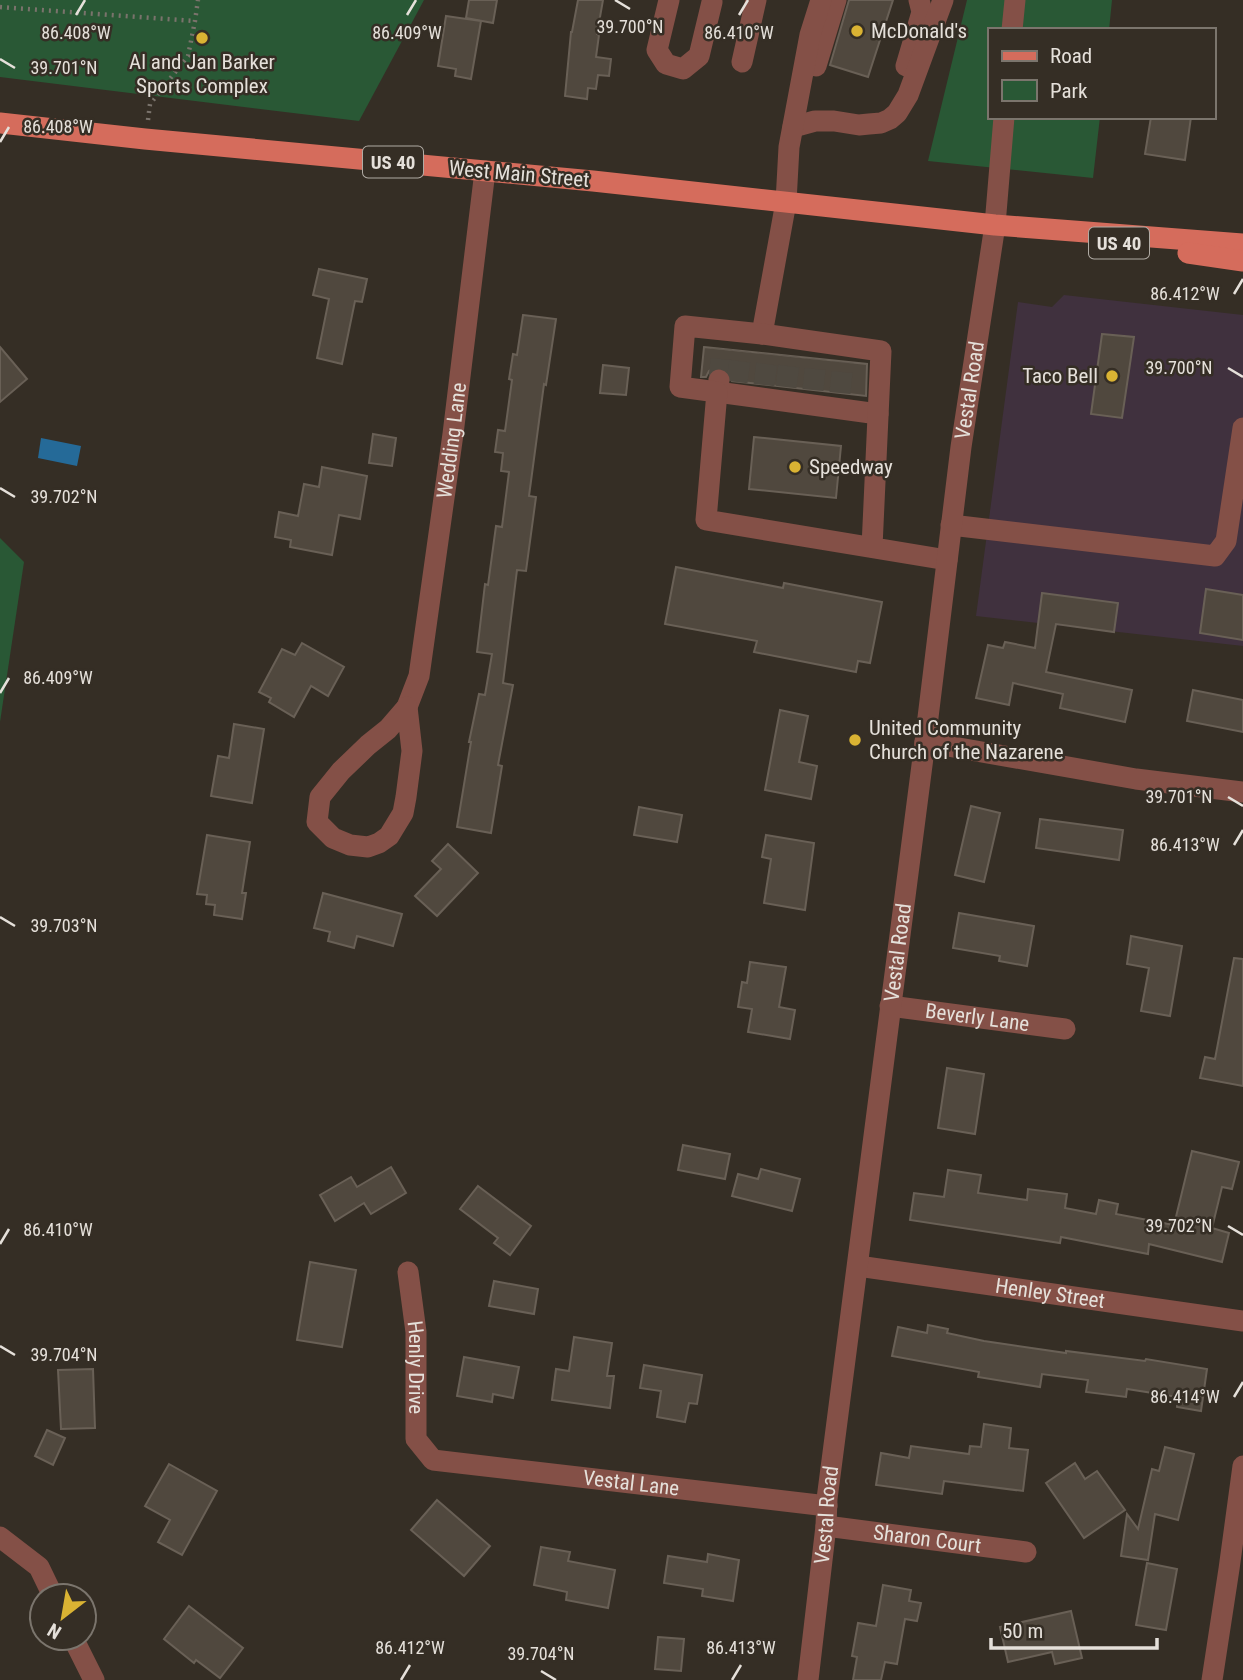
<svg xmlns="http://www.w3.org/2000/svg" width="1243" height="1680" viewBox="0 0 1243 1680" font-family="'Roboto Condensed',sans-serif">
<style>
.commercial{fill:#40313e}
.green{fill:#295835}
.water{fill:#256a98}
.building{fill:#50483e;stroke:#696056;stroke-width:2}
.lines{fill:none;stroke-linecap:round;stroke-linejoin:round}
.minor-tunnel{stroke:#4f4940;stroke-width:21;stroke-dasharray:21 10;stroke-linecap:butt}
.path{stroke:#7a736c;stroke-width:4.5;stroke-dasharray:2 5;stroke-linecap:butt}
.minor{stroke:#845047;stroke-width:21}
.major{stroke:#d56c5c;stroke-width:21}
.ticks{fill:none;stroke:#e5e0da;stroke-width:2.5}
.poi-dot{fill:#dab333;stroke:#352e25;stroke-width:2.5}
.labels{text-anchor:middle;stroke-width:5;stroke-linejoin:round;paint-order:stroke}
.shield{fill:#352e25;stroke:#b0aba4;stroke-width:2}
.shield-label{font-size:19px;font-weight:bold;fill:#e5e0da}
.poi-label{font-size:21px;fill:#e5e0da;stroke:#352e25;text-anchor:start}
.street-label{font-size:21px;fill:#e5e0da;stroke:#352e25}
.ticks-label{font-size:18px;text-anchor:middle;fill:#e5e0da;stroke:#352e25;stroke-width:5;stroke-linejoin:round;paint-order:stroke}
</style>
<rect width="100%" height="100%" fill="#352e25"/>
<!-- commercial -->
<polygon class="commercial" points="1064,295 1243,315 1243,646 976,616 1018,302 1052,307"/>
<!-- green -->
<g class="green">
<polygon points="0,0 424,0 359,121 0,77"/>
<polygon points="967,0 1112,0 1109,30 989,30 989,117 1100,117 1093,178 928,161"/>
<polygon points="0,538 24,562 0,722"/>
</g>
<!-- water -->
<polygon class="water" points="41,438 81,446 77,466 38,458"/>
<!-- building -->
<g class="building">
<polygon points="469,0 497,0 493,23 466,18"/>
<polygon points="578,0 603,0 597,34 599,35 596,57 611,59 609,76 598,75 596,89 588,88 587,99 565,96 571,32 572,32"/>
<polygon points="849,0 893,0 868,77 830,65"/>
<polygon points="446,16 481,21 471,79 455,76 456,69 438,66"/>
<polygon points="1151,117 1191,117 1185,160 1145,154"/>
<polygon points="319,269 367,279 362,302 355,301 342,364 317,358 329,299 313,295"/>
<polygon points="523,315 556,319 546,385 544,384 529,496 536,497 526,571 517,570 503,683 513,685 498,765 502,766 491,833 457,827 471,742 469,742 479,694 485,695 492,654 477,652 485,584 488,585 496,526 502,527 509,472 501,471 503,453 495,452 498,430 505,431 512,380 509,379 513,354 517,355"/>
<polygon points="1102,334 1134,337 1122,418 1091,414"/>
<polygon points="0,347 27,379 0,402"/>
<polygon points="704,347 867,364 866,396 732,381 731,375 728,370 720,367 714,368 709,371 706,377 701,377"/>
<polygon points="603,365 629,368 626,395 600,393"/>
<polygon points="373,434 396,438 392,466 369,463"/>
<polygon points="754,437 841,446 836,498 749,489"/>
<polygon points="322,467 367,476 360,519 339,515 332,555 290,547 291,540 275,537 279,512 298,516 304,484 319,487"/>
<polygon points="676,567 783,588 784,583 882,602 870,663 858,661 856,672 754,652 757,641 665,624"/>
<polygon points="1206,589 1243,595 1243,640 1200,633"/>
<polygon points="1042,593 1118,603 1114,632 1056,624 1046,672 1132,690 1125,722 1060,708 1063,694 1013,683 1009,705 976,698 988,645 1003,648 1005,642 1035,648"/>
<polygon points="302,643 344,667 328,696 311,686 294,717 269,702 271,698 259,692 282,649 295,655"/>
<polygon points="1193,690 1243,700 1243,732 1187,721"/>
<polygon points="780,710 808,716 799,762 817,766 811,799 765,790"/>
<polygon points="234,724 264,729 252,803 211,796 218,756 229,758"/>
<polygon points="971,806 1000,813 984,882 955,875"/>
<polygon points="639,807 682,815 677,842 634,835"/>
<polygon points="1040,819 1123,830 1119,860 1036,848"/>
<polygon points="207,835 250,842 242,893 246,893 242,919 214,915 215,905 206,904 207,895 197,894"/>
<polygon points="766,835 814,843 805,910 764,903 771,859 762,857"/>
<polygon points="448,844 478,873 437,916 415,896 441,869 432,861"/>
<polygon points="323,893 402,914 393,946 357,936 354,948 328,941 330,932 314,928"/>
<polygon points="959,913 1034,926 1027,966 999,961 1000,956 953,948"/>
<polygon points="1131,936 1182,946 1170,1016 1141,1011 1149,968 1127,964"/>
<polygon points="1234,958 1243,959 1243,1086 1200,1078 1205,1057 1215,1059"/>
<polygon points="750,962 786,967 779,1007 795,1010 790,1039 748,1032 752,1009 738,1007 742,982 747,983"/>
<polygon points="947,1068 984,1074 975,1134 938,1128"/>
<polygon points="683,1145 730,1154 725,1179 678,1170"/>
<polygon points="1192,1151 1239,1162 1232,1189 1222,1187 1212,1228 1229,1233 1222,1262 1149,1244 1148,1254 1061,1237 1060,1243 910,1220 914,1193 944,1197 948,1170 981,1175 978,1193 1027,1200 1028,1189 1067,1194 1065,1208 1096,1214 1099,1200 1118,1204 1116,1214 1174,1225"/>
<polygon points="391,1167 406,1193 371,1214 364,1203 335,1221 320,1195 351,1177 357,1187"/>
<polygon points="761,1169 800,1179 792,1211 732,1196 738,1174 758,1179"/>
<polygon points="478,1186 531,1226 510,1255 494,1243 498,1238 460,1209"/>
<polygon points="310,1262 356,1270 342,1347 297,1340"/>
<polygon points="494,1281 538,1289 534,1314 489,1306"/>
<polygon points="928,1325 948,1329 947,1333 984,1341 1066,1353 1066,1351 1145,1361 1146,1359 1207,1369 1201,1411 1177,1407 1178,1397 1127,1389 1126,1397 1086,1392 1088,1380 1042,1374 1040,1387 978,1377 979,1372 892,1356 898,1327 927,1333"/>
<polygon points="574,1337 612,1343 607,1376 614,1376 610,1408 552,1400 556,1369 569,1371"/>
<polygon points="464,1357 519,1367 513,1398 493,1394 492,1402 457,1396"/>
<polygon points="644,1365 702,1375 697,1404 689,1403 685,1422 657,1417 661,1391 640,1388"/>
<polygon points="93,1369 95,1428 61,1429 58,1370"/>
<polygon points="984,1424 1011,1428 1009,1448 1028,1450 1023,1491 944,1481 942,1494 876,1485 881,1453 909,1458 911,1446 969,1454 970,1446 981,1447"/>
<polygon points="47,1430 65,1438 53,1465 35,1456"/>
<polygon points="1165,1447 1194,1454 1178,1520 1155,1514 1148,1560 1121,1556 1127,1514 1138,1529 1152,1469 1159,1471"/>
<polygon points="1075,1463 1085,1479 1097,1471 1125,1510 1084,1538 1046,1483"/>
<polygon points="169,1464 217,1491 182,1555 158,1542 170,1520 145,1506"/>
<polygon points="437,1500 490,1546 464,1576 411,1530"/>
<polygon points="541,1547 570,1552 568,1561 615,1570 608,1608 566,1600 567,1592 534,1585"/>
<polygon points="708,1554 739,1560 733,1601 702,1596 703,1589 664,1583 668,1556 707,1562"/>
<polygon points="1147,1563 1177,1569 1166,1630 1136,1625"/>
<polygon points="883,1585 911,1590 909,1601 921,1603 917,1621 905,1619 897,1664 885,1662 881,1680 853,1680 857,1657 852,1656 858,1623 876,1626"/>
<polygon points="189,1606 243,1648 220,1678 196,1660 194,1663 164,1639"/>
<polygon points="1071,1611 1082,1658 1055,1664 1052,1652 1008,1662 1000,1627"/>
<polygon points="658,1637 684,1639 681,1671 655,1669"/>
</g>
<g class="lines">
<!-- minor-tunnel -->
<g class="minor-tunnel">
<polyline points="719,380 722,349"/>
<polyline points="737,382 741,351"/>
<polyline points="764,385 768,354"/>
<polyline points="786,387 790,356"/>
<polyline points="813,390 816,359"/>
<polyline points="840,393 843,362"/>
</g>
<!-- path -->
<g class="path">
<polyline points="0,7 195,21"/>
<polyline points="148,120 150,104 188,56 195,21 198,0"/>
</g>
<!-- minor -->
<g class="minor">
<polyline points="669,0 657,50 666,64 683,69 699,56 712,2"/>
<polyline points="1012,30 1015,0"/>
<polyline points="742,62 756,0"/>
<polyline points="816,66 836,0"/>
<polyline points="906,66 922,12 919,0"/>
<polyline points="793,127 815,121 834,121 859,125 869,124 881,123 890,119 897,113 908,95 943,0"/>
<polyline points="762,334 786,202 789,147 810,35 821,0"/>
<polyline points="719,380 717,392 878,414"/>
<polyline points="951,525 1215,556 1226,541 1243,428"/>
<polyline points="872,547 881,351 762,334 685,326 680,387 717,392 706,520 947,560"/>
<path id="s1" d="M407,707L419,676L453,434L485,171"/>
<polygon points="407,707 412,751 406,797 403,813 389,836 379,843 368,847 350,845 333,838 317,822 320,797 341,771 368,745 388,729"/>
<polyline points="925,742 1136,779 1243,792"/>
<path id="s2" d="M890,1006L1065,1029"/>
<path id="s3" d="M858,1266L1243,1321"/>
<path id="s4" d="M408,1272L416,1332V1439L433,1460L827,1506"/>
<path id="s5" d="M826,1526L1026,1552"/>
<polyline points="0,1537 39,1567 53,1596"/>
<polyline points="73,1638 94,1680"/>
<path id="s6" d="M808,1680L826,1526L827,1499L925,742L961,447L995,225L1004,117"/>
<polyline points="1212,1680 1229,1569 1243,1466"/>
</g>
<!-- major -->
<g class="major">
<polyline points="0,123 145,139 593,181 995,225 1243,244"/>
<polyline points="1188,253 1243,261"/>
</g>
</g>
<!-- ticks -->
<path class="ticks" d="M615,0L630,9M76,15L85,0M407,15L416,0M739,15L748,0M0,59L15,68M0,142L9,127M1234,294L1243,279M1228,368L1243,377M0,488L15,497M0,693L9,678M1228,797L1243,806M1234,845L1243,830M0,917L15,926M1228,1226L1243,1235M0,1244L9,1229M0,1346L15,1355M1234,1397L1243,1382M541,1671L556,1680M401,1680L410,1665M732,1680L741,1665"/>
<!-- markers -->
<g class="poi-dot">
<circle cx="857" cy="31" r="7"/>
<circle cx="202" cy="38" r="7"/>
<circle cx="1112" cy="376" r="7"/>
<circle cx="795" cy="467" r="7"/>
<circle cx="855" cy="740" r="7"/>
</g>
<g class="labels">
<!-- shield labels -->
<g class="shield">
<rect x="363" y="146.5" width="60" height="31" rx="5"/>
<rect x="1089" y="227.5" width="60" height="31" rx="5"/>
</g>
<g class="shield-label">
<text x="393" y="169">US 40</text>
<text x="1119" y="250">US 40</text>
</g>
<!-- poi labels -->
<g class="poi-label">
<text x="871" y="38">McDonald's</text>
<text x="202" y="69" text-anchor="middle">Al and Jan Barker<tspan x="202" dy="24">Sports Complex</tspan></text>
<text x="1098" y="383" text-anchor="end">Taco Bell</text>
<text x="809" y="474">Speedway</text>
<text x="869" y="735">United Community<tspan x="869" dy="24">Church of the Nazarene</tspan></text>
</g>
<!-- street labels -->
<g class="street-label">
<text transform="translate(519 174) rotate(5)" y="7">West Main Street</text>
<text dy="7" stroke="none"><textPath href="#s6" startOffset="1300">Vestal Road</textPath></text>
<text dy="7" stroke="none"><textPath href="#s1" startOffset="271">Wedding Lane</textPath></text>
<text dy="7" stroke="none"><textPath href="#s6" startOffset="733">Vestal Road</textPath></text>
<text dy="7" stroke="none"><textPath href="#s2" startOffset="88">Beverly Lane</textPath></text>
<text dy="7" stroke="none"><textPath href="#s3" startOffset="194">Henley Street</textPath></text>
<text dy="7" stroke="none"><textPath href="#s4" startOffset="96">Henly Drive</textPath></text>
<text dy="7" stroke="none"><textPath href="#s4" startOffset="394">Vestal Lane</textPath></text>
<text dy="7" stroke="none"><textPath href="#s6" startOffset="166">Vestal Road</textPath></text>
<text dy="7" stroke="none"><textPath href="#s5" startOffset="102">Sharon Court</textPath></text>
</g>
</g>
<g class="ticks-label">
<text x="630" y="33">39.700°N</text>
<text x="407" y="39">86.409°W</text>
<text x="76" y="39">86.408°W</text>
<text x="739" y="39">86.410°W</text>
<text x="64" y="74">39.701°N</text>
<text x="58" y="133">86.408°W</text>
<text x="1185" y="300">86.412°W</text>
<text x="1179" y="374">39.700°N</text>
<text x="64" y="503">39.702°N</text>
<text x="58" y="684">86.409°W</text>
<text x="1179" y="803">39.701°N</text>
<text x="1185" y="851">86.413°W</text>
<text x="64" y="932">39.703°N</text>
<text x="1179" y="1232">39.702°N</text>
<text x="58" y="1236">86.410°W</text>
<text x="64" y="1361">39.704°N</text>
<text x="1185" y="1403">86.414°W</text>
<text x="410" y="1654">86.412°W</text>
<text x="741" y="1654">86.413°W</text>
<text x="541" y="1660">39.704°N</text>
</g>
<!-- legend -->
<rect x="988" y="28" width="228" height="91" fill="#352e25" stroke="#7b756d" stroke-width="2"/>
<rect x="1002" y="51" width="35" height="10" fill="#d56c5c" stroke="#7b756d" stroke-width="2"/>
<text x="1050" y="63" font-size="21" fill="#e5e0da">Road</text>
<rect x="1002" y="80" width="35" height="21" fill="#295835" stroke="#7b756d" stroke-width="2"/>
<text x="1050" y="98" font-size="21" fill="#e5e0da">Park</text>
<!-- north arrow -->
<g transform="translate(63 1617) rotate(211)"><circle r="33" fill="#352e25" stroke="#7b756d" stroke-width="2"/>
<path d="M0-5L12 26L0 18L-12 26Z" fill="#dab333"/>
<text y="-10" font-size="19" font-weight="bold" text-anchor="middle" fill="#e5e0da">N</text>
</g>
<!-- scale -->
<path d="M991 1638v10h166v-10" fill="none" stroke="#e5e0da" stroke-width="3.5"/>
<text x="1002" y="1638" font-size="21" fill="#e5e0da" stroke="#352e25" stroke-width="5" paint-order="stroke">50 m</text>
</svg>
